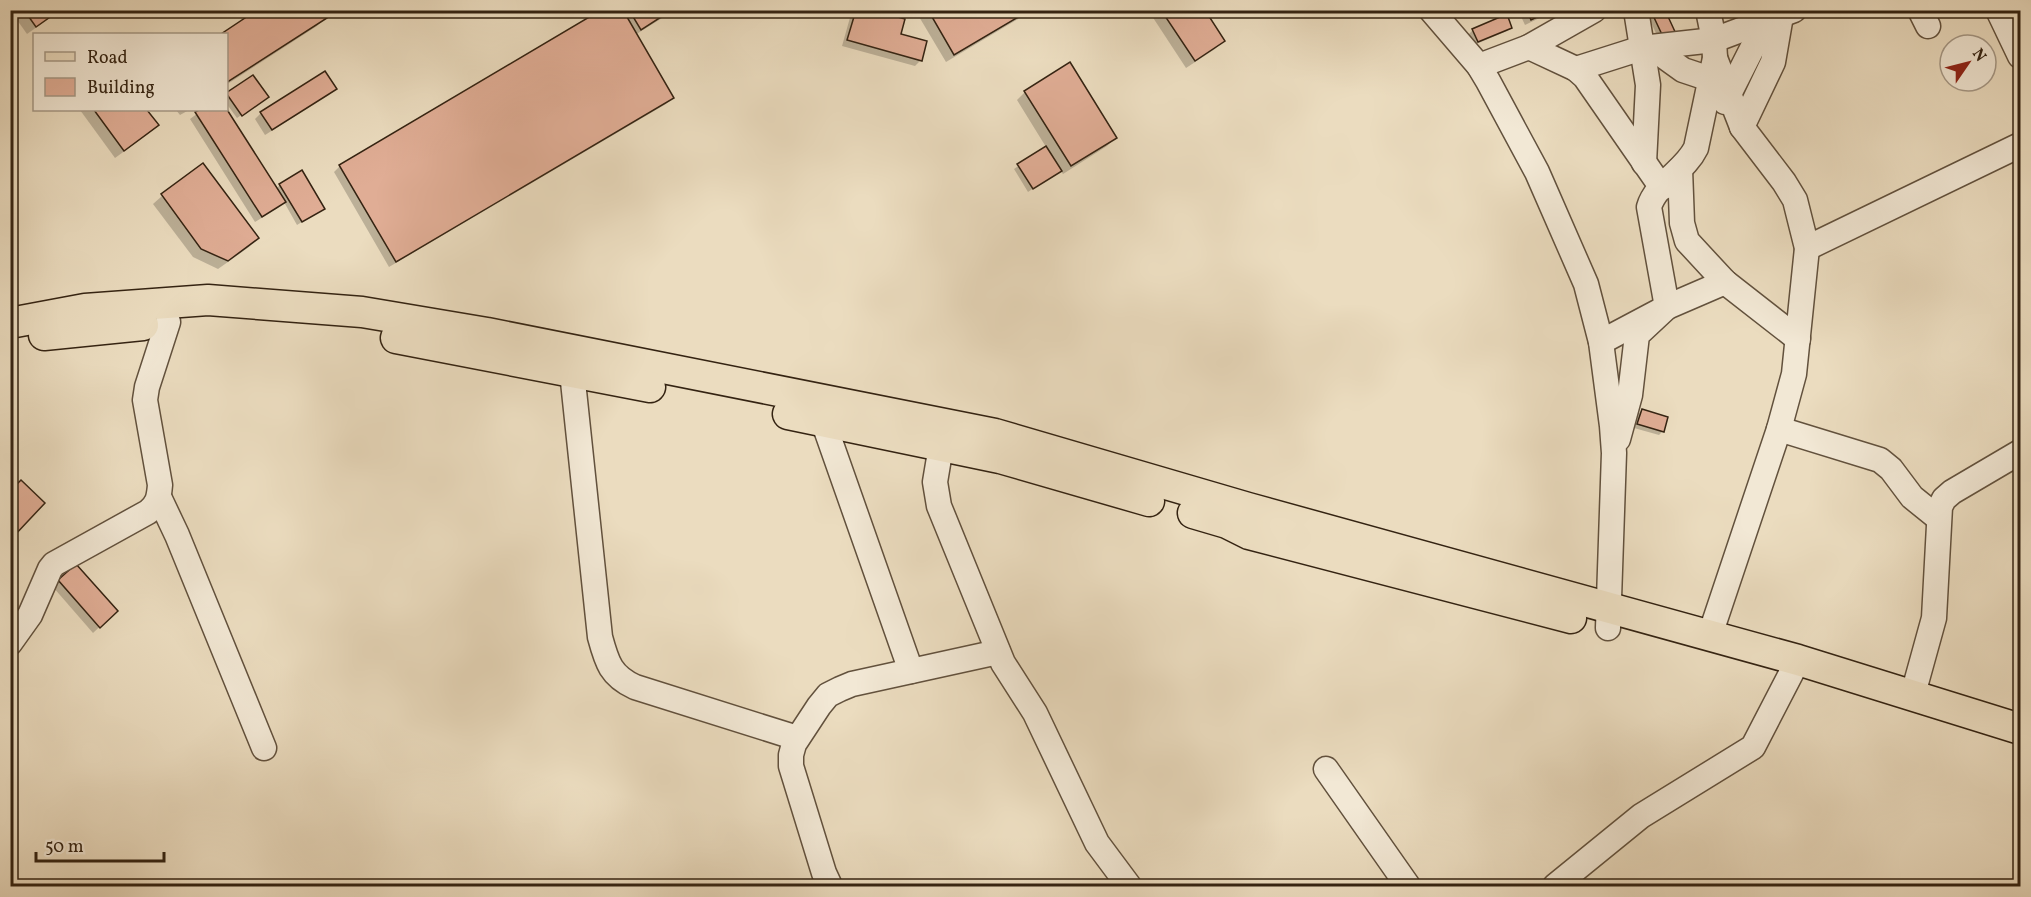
<svg xmlns="http://www.w3.org/2000/svg" width="2031" height="897" viewBox="0 0 2031 897" font-family="Vollkorn,serif">
<style>
.shadow{fill:#0003}
.building{fill:#e0ad95;stroke:#342312;stroke-width:1.5}
.lines{fill:none;stroke-linecap:round;stroke-linejoin:round}
.minor-casing{stroke:#62513d;stroke-width:27}
.major-casing{stroke:#342312;stroke-width:33}
.minor{stroke:#f2e8d5;stroke-width:24}
.major{stroke:#ebdcbf;stroke-width:30}
</style>
<rect width="100%" height="100%" fill="#ebdcbf"/>
<filter id="stains"><feTurbulence type="fractalNoise" baseFrequency=".00333" numOctaves="4"/><feColorMatrix values="0 0 0 0 .2 0 0 0 0 .09 0 0 0 0 .02 0 0 0 .5 -.17"/></filter>
<radialGradient id="worn" r=".72"><stop offset=".6" stop-color="#630" stop-opacity="0"/><stop offset="1" stop-color="#630" stop-opacity=".3"/></radialGradient>
<!-- shadow -->
<g class="shadow">
<polygon points="10,10 61,10 27,34"/>
<polygon points="260,10 325,17 317,26 226,85 226,34 224,34"/>
<polygon points="353,10 363,10 357,15"/>
<polygon points="604,10 675,10 635,35 673,98 666,104 389,267 334,172 340,166"/>
<polygon points="854,10 868,10 899,35 921,60 915,66 842,46 851,14"/>
<polygon points="915,10 1033,10 946,62"/>
<polygon points="1148,10 1203,10 1223,41 1215,49 1186,68"/>
<polygon points="1518,10 1556,10 1525,25"/>
<polygon points="1655,10 1663,10 1675,35 1661,44 1648,16"/>
<polygon points="1510,27 1507,31 1474,45 1469,34 1473,30"/>
<polygon points="253,77 263,100 237,118 226,103 226,95"/>
<polygon points="335,88 329,95 265,135 255,119 261,113"/>
<polygon points="1025,92 1115,138 1107,146 1063,174 1060,170 1028,192 1014,169 1046,147 1017,100"/>
<polygon points="80,110 145,110 157,125 148,134 115,158"/>
<polygon points="176,110 189,110 180,115"/>
<polygon points="202,110 226,110 276,189 280,185 323,209 297,225 284,202 278,208 255,222 190,119"/>
<polygon points="203,165 257,238 249,247 218,269 193,257 153,204 162,196"/>
<polygon points="1642,410 1663,431 1659,435 1634,428 1638,414"/>
<polygon points="76,566 110,617 93,633 53,587"/>
</g>
<!-- building -->
<g class="building">
<polygon points="24,10 60,10 36,27"/>
<polygon points="257,10 322,10 327,18 226,83 226,34 221,34"/>
<polygon points="601,10 623,10 674,98 396,262 339,165"/>
<polygon points="629,10 672,10 641,30"/>
<polygon points="856,10 873,10 905,19 901,34 927,41 922,61 847,40"/>
<polygon points="928,10 1030,10 954,55"/>
<polygon points="1161,10 1205,10 1225,41 1195,61"/>
<polygon points="1527,10 1551,10 1531,20"/>
<polygon points="1665,10 1677,36 1665,41 1651,11"/>
<polygon points="1507,14 1512,28 1478,42 1472,29"/>
<polygon points="1070,62 1117,138 1071,166 1024,91"/>
<polygon points="325,71 337,89 272,130 260,112"/>
<polygon points="253,75 269,97 242,116 226,93"/>
<polygon points="226,108 286,202 262,217 195,112 199,110 226,110"/>
<polygon points="94,110 147,110 159,125 124,151"/>
<polygon points="1046,146 1062,171 1033,189 1017,164"/>
<polygon points="203,163 259,238 228,261 201,249 161,194"/>
<polygon points="302,170 325,209 302,222 279,184"/>
<polygon points="1642,409 1668,417 1664,432 1637,424"/>
<polygon points="21,480 45,503 13,537 10,535 10,491"/>
<polygon points="76,564 118,611 100,628 58,580"/>
</g>
<g class="lines">
<defs>
<g id="minor">
<polyline points="1431,10 1479,66 1488,81 1537,172 1586,284 1601,342 1612,426 1614,453 1608,628"/>
<polyline points="1636,10 1648,85 1644,163"/>
<polyline points="1920,10 1928,26"/>
<polyline points="1998,10 2020,56"/>
<polyline points="1529,47 1594,10"/>
<polyline points="1651,47 1683,70 1710,79"/>
<polyline points="1479,66 1529,47 1576,69 1585,77 1662,188"/>
<polyline points="1576,69 1642,48 1714,40 1794,10"/>
<polyline points="1725,102 1766,21"/>
<polyline points="1742,127 1773,62 1782,10"/>
<polyline points="1680,169 1682,223 1687,241 1725,282 1798,339"/>
<polyline points="1807,248 2020,145"/>
<polyline points="1601,342 1667,307 1725,282"/>
<path d="M572,372L600,637C607,663 611,676 635,687L797,738"/>
<polyline points="823,421 911,671"/>
<polyline points="1779,429 1880,460 1891,469 1912,497 1938,518"/>
<path d="M1618,439L1630,395L1637,335L1667,307L1649,207C1656,183 1685,171 1696,148L1715,58L1714,40L1708,10"/>
<polyline points="941,446 935,482 939,506 1003,663 1035,713 1097,843 1129,886"/>
<polyline points="159,497 177,535 264,748"/>
<polyline points="1710,635 1779,429 1794,374 1807,248 1795,200 1784,182 1742,127 1715,58"/>
<path d="M10,643L30,615L50,569L54,564L148,512C158,504 159,497 160,485L145,400L147,387L168,322"/>
<polyline points="1913,694 1934,618 1940,507 1944,499 1952,492 2020,452"/>
<polyline points="1326,769 1408,886"/>
<polyline points="830,886 824,873 791,766 791,755 794,744 819,706 828,695 840,689 852,684 998,652"/>
<polyline points="1555,886 1641,816 1753,747 1798,660"/>
</g>
<g id="major">
<polyline points="10,323 85,309 208,300 362,312 487,333 995,434 1248,508 1798,660 2020,729"/>
<polyline points="44,335 143,325"/>
<polyline points="396,338 650,387"/>
<polyline points="788,414 1000,458 1149,501"/>
<polyline points="1193,513 1227,523 1249,534 1571,618"/>
</g>
</defs>
<!-- minor casing -->
<use href="#minor" class="minor-casing"/>
<!-- major casing -->
<use href="#major" class="major-casing"/>
<!-- minor -->
<use href="#minor" class="minor"/>
<!-- major -->
<use href="#major" class="major"/>
</g>
<!-- margin -->
<rect width="2031" height="897" fill="none" stroke="#ebdcbf" stroke-width="36"/>
<rect x="12" y="12" width="2007" height="873" fill="none" stroke="#342312" stroke-width="3"/>
<rect x="18" y="18" width="1995" height="861" fill="none" stroke="#342312" stroke-width="1.5"/>
<!-- legend -->
<rect x="33" y="33" width="195" height="78" fill="#f2e8d5" stroke="#a69987" stroke-width="1.5"/>
<rect x="45" y="52" width="30" height="9" fill="#ebdcbf" stroke="#a69987" stroke-width="1.5"/>
<text x="87" y="63" font-size="18" fill="#342312">Road</text>
<rect x="45" y="78" width="30" height="18" fill="#e0ad95" stroke="#a69987" stroke-width="1.5"/>
<text x="87" y="93" font-size="18" fill="#342312">Building</text>
<!-- north arrow -->
<g transform="translate(1968 63) rotate(55)"><circle r="28" fill="#f2e8d5" stroke="#a69987" stroke-width="1.5"/>
<path d="M0-4.5L10 22L0 15L-10 22Z" fill="#8f2418"/>
<text y="-9" font-size="16" font-weight="bold" text-anchor="middle" fill="#342312">N</text>
</g>
<!-- scale -->
<path d="M36 852v9h128v-9" fill="none" stroke="#342312" stroke-width="3"/>
<text x="45" y="852" font-size="18" fill="#342312" stroke="#f2e8d5" stroke-width="4.5" paint-order="stroke">50 m</text>
<rect width="100%" height="100%" filter="url(#stains)"/>
<rect width="100%" height="100%" fill="url(#worn)"/>
</svg>
